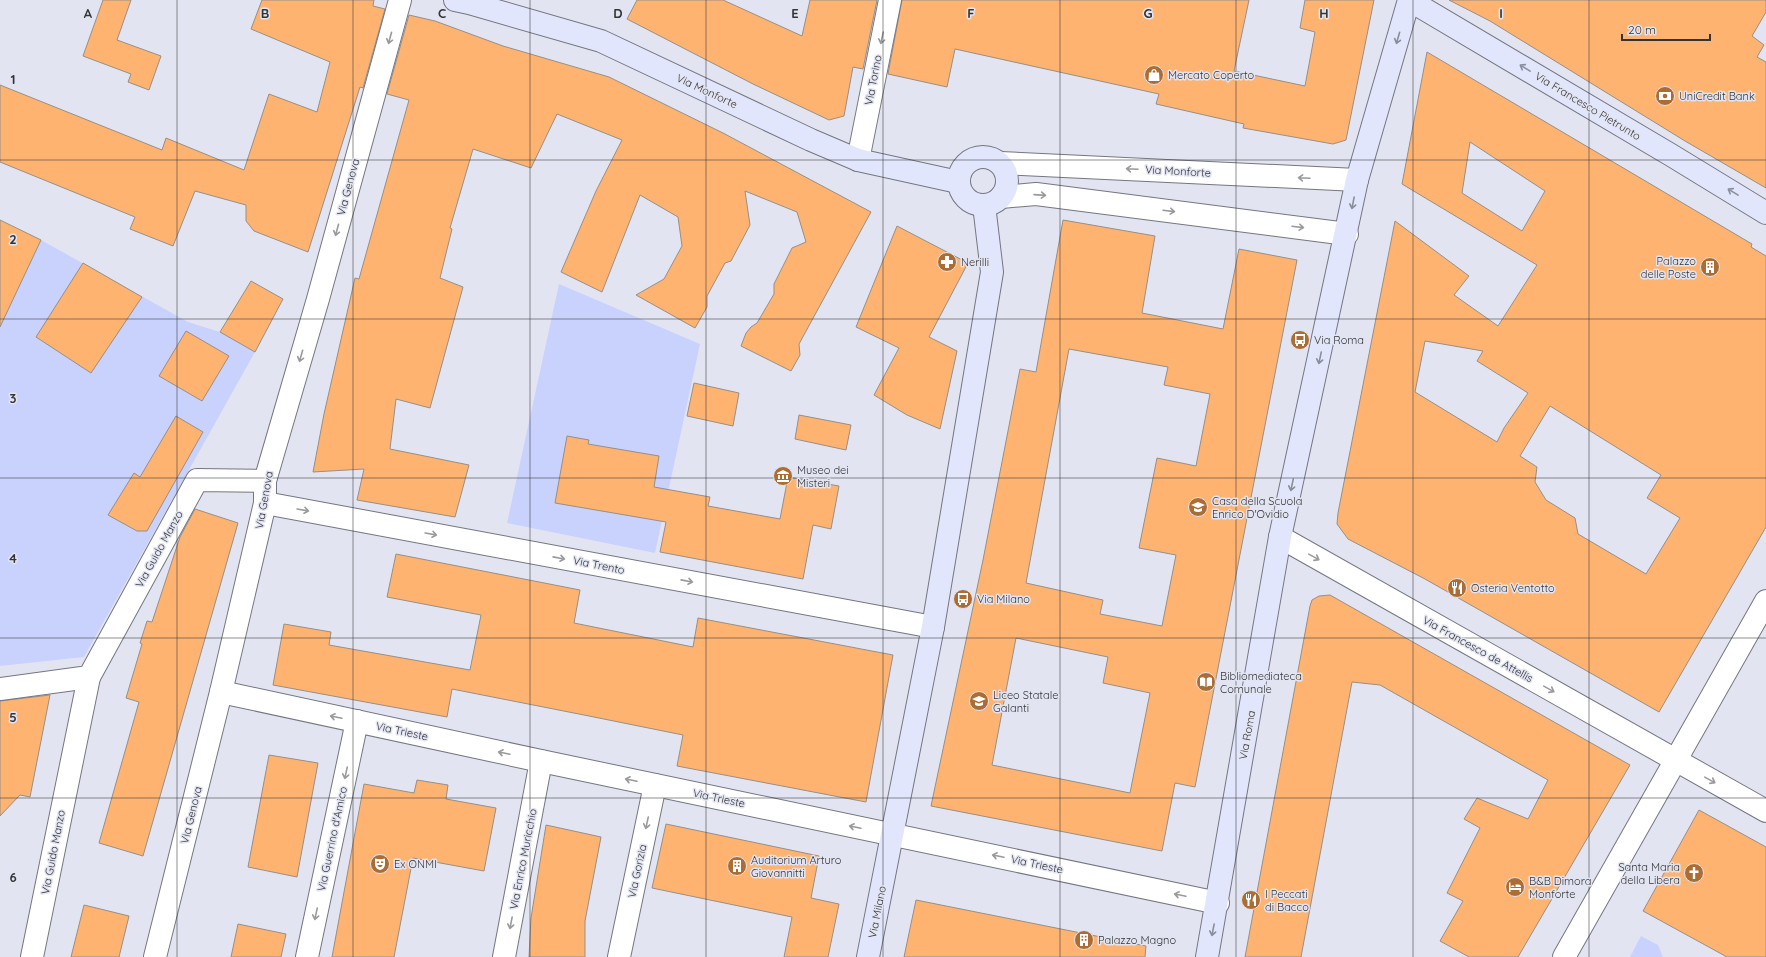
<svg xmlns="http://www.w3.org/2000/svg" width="1766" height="957" viewBox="0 0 1766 957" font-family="Quicksand,sans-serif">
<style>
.green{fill:#c9d2fd}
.building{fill:#feb371;stroke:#988e87;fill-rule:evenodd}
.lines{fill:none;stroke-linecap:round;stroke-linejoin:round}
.street-casing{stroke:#747680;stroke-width:24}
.secondary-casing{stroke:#747680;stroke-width:24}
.street{stroke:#fff;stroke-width:22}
.secondary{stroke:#e2e6fc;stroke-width:22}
.oneway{stroke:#999a9c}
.oneway2{stroke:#8a8d9a}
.grid{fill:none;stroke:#333439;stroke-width:1;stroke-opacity:0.55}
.labels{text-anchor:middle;stroke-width:3;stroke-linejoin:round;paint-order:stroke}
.poi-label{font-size:11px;fill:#333439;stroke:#e2e5f1;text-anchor:start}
.street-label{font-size:11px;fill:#333439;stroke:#e2e5f1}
.grid-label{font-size:13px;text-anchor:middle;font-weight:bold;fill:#333439;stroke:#e2e5f1;stroke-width:3;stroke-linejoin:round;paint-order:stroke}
</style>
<rect width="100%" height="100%" fill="#e2e5f1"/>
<!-- green -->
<g class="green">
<polygon points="41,240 188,322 220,332 255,352 84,657 0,666 0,327"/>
<polygon points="559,284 700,344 655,553 507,523"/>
<polygon points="1641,936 1658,945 1663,957 1630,957"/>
</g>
<!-- building -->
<g class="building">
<polygon points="103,0 131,0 117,40 161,56 149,90 128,82 131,74 83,56"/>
<polygon points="262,0 374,0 373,6 385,9 363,88 360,87 308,252 254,231 246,221 246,205 195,191 173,246 130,229 135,217 0,162 0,85 162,150 166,138 244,170 269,94 317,112 330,62 251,29"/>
<polygon points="637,0 723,0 802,36 810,0 877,0 863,69 853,67 844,116 829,120 753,84 627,19"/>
<polygon points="902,0 1249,0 1234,71 1305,86 1315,32 1300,28 1305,0 1374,0 1346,140 1333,144 1243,128 1244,124 1156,104 1159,94 955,49 947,87 888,74"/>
<polygon points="1449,0 1766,0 1766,12 1752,36 1764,45 1757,57 1766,62 1766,188 1685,141 1490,21"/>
<polygon points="409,15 435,21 503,46 609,77 723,133 871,212 799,344 800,355 791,371 741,346 746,333 751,327 757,323 774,294 774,284 792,248 806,242 797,212 745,191 750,225 731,261 725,263 707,296 707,307 695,328 636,295 664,279 682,246 678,217 640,195 602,292 561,272 596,191 622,140 557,114 531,168 473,149 450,228 452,229 440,278 463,287 430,408 396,399 390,449 469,465 455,517 357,500 364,469 313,472 324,414 355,278 359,279 409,100 387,94"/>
<path d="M1427,52L1708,218L1752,244L1751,247L1766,256V527L1659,712L1425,579L1348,539L1337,524L1338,513L1395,221L1469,276L1454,295L1498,326L1537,265L1402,184ZM1470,142L1545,191L1522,231L1462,193ZM1425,341L1483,351L1477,361L1528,393L1504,428L1497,442L1415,392ZM1550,406L1661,475L1647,498L1680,518L1646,574L1578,534L1575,518L1546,500L1535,482L1537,467L1520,456Z"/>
<polygon points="0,220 41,240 0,327"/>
<path d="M1063,220L1155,236L1142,313L1223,329L1239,249L1297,260L1195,787L1175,783L1162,851L931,806L983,560L1020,369L1036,372ZM1069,349L1168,367L1164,385L1210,394L1196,466L1157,458L1139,548L1176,555L1162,626L1100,614L1103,600L1026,583ZM1016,638L1108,657L1103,683L1150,693L1130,793L992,765Z"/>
<polygon points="897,226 968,263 929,337 957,351 940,429 907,415 874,395 899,348 856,327"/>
<polygon points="83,263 142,297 91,373 36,337"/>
<polygon points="251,281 283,299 255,352 220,332"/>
<polygon points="186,331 229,356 202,401 159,376"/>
<polygon points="694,383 739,393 733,426 687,416"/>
<polygon points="799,415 851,425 846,450 795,439"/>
<polygon points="176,416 203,432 147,531 137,531 108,515 134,473 140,477"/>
<polygon points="567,436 589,440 588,444 659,456 654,487 710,497 708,506 780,519 788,477 839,486 831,529 813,525 803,579 660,552 666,522 555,503"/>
<polygon points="195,509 238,523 143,856 99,843 139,702 126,698 142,644 140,643 147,621 152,622 180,537"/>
<polygon points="396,554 580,590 574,623 693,647 698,618 893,655 866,802 677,766 683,735 589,716 452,689 447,717 273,685 284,624 331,632 329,645 470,670 481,615 387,597"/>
<polygon points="1330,595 1630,765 1518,957 1469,957 1440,941 1463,901 1447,893 1480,828 1464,819 1477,798 1528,819 1548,780 1380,685 1352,682 1301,957 1245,957 1310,606 1312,600 1319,596"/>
<polygon points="50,695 30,797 20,795 0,816 0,701"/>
<polygon points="269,755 318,763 297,877 248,867"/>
<polygon points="417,780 448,785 446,799 496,808 484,871 413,858 394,957 332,957 364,784 414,793"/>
<polygon points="1699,810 1766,847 1766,957 1727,957 1643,911"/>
<polygon points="666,824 819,856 811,898 839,904 828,957 784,957 792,917 652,888"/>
<polygon points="546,825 601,837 585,921 585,957 529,957 531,918"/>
<polygon points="916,900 1146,946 1145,957 904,957"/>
<polygon points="84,905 129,916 119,957 71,957"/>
<polygon points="238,924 286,934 281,957 231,957"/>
</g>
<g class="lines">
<defs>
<g id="street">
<polyline points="858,160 890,0"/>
<polyline points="1000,163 1357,180"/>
<polyline points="1001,197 1036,194 1347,234"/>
<polyline points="265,503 933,627"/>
<polyline points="1280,537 1766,811"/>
<polyline points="0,689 89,677 197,480 265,481"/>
<polyline points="221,692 541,761 1218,903"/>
<polyline points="32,957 89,677"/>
<polyline points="155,957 221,692 265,503 265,481 318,299 400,0"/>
<polyline points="307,957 357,721"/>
<polyline points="504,957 541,761"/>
<polyline points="619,957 655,785"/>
<polyline points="1564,957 1766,601"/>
</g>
<g id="secondary">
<polyline points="455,0 469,3 601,41 811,140 858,160 958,182"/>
<circle cx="983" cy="181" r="24"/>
<polyline points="868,957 933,627 992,272 984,205"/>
<polyline points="1207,957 1280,537 1357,180 1409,0 1671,155 1766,213"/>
</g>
</defs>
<!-- street casing -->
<use href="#street" class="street-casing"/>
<!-- secondary casing -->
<use href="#secondary" class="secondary-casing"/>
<!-- street -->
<use href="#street" class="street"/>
<!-- secondary -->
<use href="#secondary" class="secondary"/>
</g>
<!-- one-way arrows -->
<defs><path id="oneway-shaft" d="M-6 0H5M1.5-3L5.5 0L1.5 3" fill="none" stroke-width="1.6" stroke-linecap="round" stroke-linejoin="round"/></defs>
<g class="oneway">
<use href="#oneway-shaft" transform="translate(390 38) rotate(105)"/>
<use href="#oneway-shaft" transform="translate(882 38) rotate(102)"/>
<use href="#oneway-shaft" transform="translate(1132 169) rotate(-177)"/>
<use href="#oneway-shaft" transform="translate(1304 178) rotate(-177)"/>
<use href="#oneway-shaft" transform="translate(1040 195) rotate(4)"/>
<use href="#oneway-shaft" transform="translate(1169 211) rotate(7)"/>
<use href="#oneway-shaft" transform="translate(1298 227) rotate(7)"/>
<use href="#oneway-shaft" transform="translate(337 230) rotate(105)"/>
<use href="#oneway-shaft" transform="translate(301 356) rotate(106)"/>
<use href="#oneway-shaft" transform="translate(303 510) rotate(10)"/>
<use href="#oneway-shaft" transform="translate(431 534) rotate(10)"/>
<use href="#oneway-shaft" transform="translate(1314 557) rotate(29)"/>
<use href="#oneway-shaft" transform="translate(559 558) rotate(11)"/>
<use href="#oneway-shaft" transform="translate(687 581) rotate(11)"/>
<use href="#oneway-shaft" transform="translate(1549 689) rotate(29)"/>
<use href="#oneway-shaft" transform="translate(336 717) rotate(-168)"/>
<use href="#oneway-shaft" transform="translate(504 753) rotate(-168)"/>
<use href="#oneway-shaft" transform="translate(346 773) rotate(102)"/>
<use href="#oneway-shaft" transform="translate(631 780) rotate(-168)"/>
<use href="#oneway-shaft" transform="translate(1710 780) rotate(29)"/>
<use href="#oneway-shaft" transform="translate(647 823) rotate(102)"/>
<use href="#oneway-shaft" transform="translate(855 827) rotate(-168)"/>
<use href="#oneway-shaft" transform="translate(998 856) rotate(-168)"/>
<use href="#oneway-shaft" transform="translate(1180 895) rotate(-168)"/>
<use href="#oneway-shaft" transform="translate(316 914) rotate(102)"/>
<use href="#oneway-shaft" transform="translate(511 923) rotate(101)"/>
</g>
<g class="oneway2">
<use href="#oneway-shaft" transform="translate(1398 38) rotate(106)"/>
<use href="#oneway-shaft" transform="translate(1525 68) rotate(-149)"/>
<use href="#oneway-shaft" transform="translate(1733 192) rotate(-149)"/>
<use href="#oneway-shaft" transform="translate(1353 203) rotate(101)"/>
<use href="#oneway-shaft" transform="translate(1320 358) rotate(102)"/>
<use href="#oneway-shaft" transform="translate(1292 485) rotate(102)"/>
<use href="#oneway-shaft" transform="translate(1213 930) rotate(101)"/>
</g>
<!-- grid -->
<path class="grid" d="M177,0V957M353,0V957M530,0V957M706,0V957M883,0V957M1060,0V957M1236,0V957M1413,0V957M1589,0V957M0,160H1766M0,319H1766M0,478H1766M0,638H1766M0,798H1766"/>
<!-- icons -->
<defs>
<symbol id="shop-disc" viewBox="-11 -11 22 22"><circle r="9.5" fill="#ab6d33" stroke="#e2e5f1"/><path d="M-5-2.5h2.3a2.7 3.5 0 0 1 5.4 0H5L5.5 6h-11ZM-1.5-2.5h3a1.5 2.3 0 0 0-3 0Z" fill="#fff"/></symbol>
<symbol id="bank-disc" viewBox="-11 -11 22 22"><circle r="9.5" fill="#ab6d33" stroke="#e2e5f1"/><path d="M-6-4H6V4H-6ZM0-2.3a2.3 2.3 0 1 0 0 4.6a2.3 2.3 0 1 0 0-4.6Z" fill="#fff"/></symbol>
<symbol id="pharmacy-disc" viewBox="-11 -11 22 22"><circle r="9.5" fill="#ab6d33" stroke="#e2e5f1"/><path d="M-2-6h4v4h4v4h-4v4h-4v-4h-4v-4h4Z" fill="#fff"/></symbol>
<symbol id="building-disc" viewBox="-11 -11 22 22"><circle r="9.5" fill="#ab6d33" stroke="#e2e5f1"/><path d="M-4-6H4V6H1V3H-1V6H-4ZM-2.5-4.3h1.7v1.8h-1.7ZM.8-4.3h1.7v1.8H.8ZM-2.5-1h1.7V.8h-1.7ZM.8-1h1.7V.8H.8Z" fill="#fff"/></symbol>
<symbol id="bus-disc" viewBox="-11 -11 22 22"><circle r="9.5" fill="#ab6d33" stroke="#e2e5f1"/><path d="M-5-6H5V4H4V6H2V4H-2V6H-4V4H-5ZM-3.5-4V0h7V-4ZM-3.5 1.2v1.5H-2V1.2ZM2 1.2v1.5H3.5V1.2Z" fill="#fff"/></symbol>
<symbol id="museum-disc" viewBox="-11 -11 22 22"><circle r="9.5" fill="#ab6d33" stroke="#e2e5f1"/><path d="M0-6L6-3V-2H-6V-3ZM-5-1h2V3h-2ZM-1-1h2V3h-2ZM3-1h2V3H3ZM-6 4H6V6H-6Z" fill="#fff"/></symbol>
<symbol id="school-disc" viewBox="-11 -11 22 22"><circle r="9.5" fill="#ab6d33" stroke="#e2e5f1"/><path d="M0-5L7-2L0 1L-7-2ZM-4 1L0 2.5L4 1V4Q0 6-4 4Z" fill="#fff"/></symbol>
<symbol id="restaurant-disc" viewBox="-11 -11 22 22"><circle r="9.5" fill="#ab6d33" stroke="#e2e5f1"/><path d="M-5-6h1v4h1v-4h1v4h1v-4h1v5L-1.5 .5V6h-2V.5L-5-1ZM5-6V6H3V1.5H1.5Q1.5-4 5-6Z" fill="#fff"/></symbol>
<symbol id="library-disc" viewBox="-11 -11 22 22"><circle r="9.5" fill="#ab6d33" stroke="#e2e5f1"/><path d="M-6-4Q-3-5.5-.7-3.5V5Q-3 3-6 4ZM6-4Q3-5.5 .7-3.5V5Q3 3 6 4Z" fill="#fff"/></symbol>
<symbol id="theatre-disc" viewBox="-11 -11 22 22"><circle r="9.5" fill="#ab6d33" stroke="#e2e5f1"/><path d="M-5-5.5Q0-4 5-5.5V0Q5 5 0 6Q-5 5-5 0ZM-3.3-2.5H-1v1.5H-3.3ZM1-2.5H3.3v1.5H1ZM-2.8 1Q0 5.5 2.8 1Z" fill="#fff"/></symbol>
<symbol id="church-disc" viewBox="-11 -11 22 22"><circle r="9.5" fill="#ab6d33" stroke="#e2e5f1"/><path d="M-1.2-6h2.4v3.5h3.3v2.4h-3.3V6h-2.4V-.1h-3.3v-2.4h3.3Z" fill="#fff"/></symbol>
<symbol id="hotel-disc" viewBox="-11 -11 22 22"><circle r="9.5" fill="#ab6d33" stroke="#e2e5f1"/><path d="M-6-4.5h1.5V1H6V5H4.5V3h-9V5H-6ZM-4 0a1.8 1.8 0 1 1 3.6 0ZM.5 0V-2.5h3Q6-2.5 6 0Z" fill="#fff"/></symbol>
</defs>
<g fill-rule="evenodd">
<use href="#shop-disc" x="1143" y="64" width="22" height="22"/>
<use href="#bank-disc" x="1654" y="85" width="22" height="22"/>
<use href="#pharmacy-disc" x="936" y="251" width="22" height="22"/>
<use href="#building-disc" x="1699" y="256" width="22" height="22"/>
<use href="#bus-disc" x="1289" y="329" width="22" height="22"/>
<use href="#museum-disc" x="772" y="465" width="22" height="22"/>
<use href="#school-disc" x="1187" y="496" width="22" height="22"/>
<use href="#restaurant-disc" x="1446" y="577" width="22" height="22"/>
<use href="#bus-disc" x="952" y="588" width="22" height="22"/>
<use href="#library-disc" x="1195" y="671" width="22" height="22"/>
<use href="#school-disc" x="968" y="690" width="22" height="22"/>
<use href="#theatre-disc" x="369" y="853" width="22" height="22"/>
<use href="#building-disc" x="726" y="855" width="22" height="22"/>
<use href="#church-disc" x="1683" y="862" width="22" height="22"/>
<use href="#hotel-disc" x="1504" y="876" width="22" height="22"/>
<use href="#restaurant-disc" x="1240" y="889" width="22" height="22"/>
<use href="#building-disc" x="1073" y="929" width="22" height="22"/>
</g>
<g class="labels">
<!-- poi labels -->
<g class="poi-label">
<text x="1168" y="79">Mercato Coperto</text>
<text x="1679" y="100">UniCredit Bank</text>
<text x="1696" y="265" text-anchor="end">Palazzo<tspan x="1696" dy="13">delle Poste</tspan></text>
<text x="961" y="266">Nerilli</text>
<text x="1314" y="344">Via Roma</text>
<text x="797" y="474">Museo dei<tspan x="797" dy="13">Misteri</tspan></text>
<text x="1212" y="505">Casa della Scuola<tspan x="1212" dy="13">Enrico D'Ovidio</tspan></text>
<text x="1471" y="592">Osteria Ventotto</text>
<text x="977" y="603">Via Milano</text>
<text x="1220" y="680">Bibliomediateca<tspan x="1220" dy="13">Comunale</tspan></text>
<text x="993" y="699">Liceo Statale<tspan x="993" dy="13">Galanti</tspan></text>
<text x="751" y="864">Auditorium Arturo<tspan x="751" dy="13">Giovannitti</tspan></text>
<text x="394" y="868">Ex ONMI</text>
<text x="1680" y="871" text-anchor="end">Santa Maria<tspan x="1680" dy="13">della Libera</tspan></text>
<text x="1529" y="885">B&amp;B Dimora<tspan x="1529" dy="13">Monforte</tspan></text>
<text x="1265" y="898">I Peccati<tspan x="1265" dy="13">di Bacco</tspan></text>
<text x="1098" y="944">Palazzo Magno</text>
</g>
<!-- street labels -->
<g class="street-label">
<text transform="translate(873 80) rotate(-79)" y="4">Via Torino</text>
<text transform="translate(707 91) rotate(25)" y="4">Via Monforte</text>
<text transform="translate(1588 106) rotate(31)" y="4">Via Francesco Pietrunto</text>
<text transform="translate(1178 171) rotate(3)" y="4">Via Monforte</text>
<text transform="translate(348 187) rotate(-75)" y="4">Via Genova</text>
<text transform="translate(264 500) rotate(-80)" y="4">Via Genova</text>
<text transform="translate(159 549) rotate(-61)" y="4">Via Guido Manzo</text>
<text transform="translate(599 565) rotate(11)" y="4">Via Trento</text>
<text transform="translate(1478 649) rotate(29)" y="4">Via Francesco de Attellis</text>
<text transform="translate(402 731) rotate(12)" y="4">Via Trieste</text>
<text transform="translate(1247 735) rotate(-80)" y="4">Via Roma</text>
<text transform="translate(719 798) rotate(12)" y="4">Via Trieste</text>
<text transform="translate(191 815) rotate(-76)" y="4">Via Genova</text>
<text transform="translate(332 839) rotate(-78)" y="4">Via Guerrino d'Amico</text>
<text transform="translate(53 852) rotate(-79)" y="4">Via Guido Manzo</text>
<text transform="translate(523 859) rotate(-79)" y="4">Via Enrico Muricchio</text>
<text transform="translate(1037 864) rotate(12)" y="4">Via Trieste</text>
<text transform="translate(637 871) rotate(-78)" y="4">Via Gorizia</text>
<text transform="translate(877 912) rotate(-79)" y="4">Via Milano</text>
</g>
</g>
<g class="grid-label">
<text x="88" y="18">A</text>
<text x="265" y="18">B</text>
<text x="442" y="18">C</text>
<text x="618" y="18">D</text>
<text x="795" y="18">E</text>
<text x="971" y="18">F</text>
<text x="1148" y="18">G</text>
<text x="1324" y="18">H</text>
<text x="1501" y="18">I</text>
<text x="13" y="84">1</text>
<text x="13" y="244">2</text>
<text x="13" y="403">3</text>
<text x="13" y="563">4</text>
<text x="13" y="722">5</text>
<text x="13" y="882">6</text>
</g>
<!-- scale -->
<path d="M1622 34v6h88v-6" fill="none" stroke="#333439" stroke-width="2"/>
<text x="1628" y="34" font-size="12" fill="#333439" stroke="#e2e5f1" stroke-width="3" paint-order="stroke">20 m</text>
</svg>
